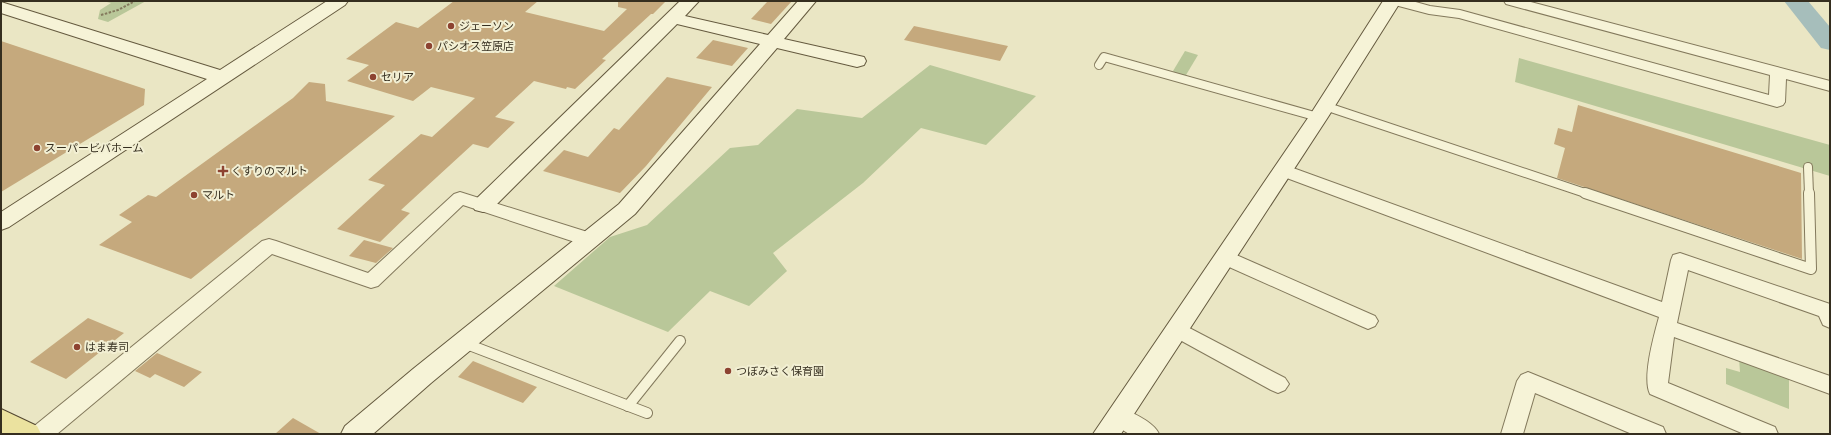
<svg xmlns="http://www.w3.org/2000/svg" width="1831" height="435" viewBox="0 0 1831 435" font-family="'PT Serif','Noto Sans JP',serif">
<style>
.green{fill:#b9c799}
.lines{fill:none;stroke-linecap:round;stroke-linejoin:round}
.river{fill:#a6bebb;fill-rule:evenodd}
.building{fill:#c5a97d}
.lane-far1-casing{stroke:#83795c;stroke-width:10}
.lane-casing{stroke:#83795c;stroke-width:12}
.street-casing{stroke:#83795c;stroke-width:2}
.secondary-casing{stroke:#655a3f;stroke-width:2}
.primary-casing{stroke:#524630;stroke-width:2}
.path{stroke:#83795c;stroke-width:2;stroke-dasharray:2.5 1.5;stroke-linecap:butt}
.lane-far1{stroke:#f6f3d7;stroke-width:8}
.lane{stroke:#f6f3d7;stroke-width:10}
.street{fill:#f6f3d7;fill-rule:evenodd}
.secondary{fill:#f6f3d7;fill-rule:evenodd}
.primary{fill:#ebe29f;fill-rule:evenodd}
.poi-dot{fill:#8d4331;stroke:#f2efd3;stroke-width:1.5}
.labels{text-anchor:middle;stroke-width:4;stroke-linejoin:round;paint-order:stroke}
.poi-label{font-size:11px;fill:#352e1f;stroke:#f2efd3;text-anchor:start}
</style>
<rect width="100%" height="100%" fill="#eae6c4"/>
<!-- green -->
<g class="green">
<polygon points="103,1 146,1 108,22 98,19 100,10 111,3"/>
<polygon points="1185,51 1198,55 1186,75 1182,76 1176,75 1173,71"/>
<polygon points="1519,58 1830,145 1830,176 1515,82"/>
<polygon points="930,65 1036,96 986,145 921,128 863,183 773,253 787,271 749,306 710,291 668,332 554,286 610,237 647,225 730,148 758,145 797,109 862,118"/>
<polygon points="1739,358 1789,376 1789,409 1726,384 1726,368 1740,372"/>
</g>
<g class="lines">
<!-- river -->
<polygon class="river" points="1784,1 1808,1 1830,27 1830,50 1821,48"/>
</g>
<!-- building -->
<g class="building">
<polygon points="454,1 538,1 525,12 604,31 627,9 618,7 618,1 666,1 653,14 651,14 602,59 606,60 575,89 567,87 566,89 534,81 495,117 515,122 488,148 473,144 401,210 410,213 380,242 337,229 385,185 368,180 421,134 432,137 475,98 431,87 413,101 347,81 369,65 346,59 396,22 418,28"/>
<polygon points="768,1 792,1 771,24 751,19"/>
<polygon points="914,26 1008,46 1000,61 904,40"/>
<polygon points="713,40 748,48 732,66 696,58"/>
<polygon points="1,41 145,89 144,105 1,192"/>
<polygon points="667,77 712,87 646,166 620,193 543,171 564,150 588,157 614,128 619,130"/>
<polygon points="309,82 325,84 326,101 395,116 191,279 99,245 132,222 119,215 148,195 156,197 293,98"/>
<polygon points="1578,105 1801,173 1802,259 1557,178 1565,148 1554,144 1558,128 1572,132"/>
<polygon points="364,240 393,248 376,263 349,256"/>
<polygon points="88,318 124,333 66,379 30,362"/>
<polygon points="157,353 202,372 184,387 155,374 150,378 135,371"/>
<polygon points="473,361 537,387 523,403 458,377"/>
<polygon points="293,418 321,434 275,434"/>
</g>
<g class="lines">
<defs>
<g id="lane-far1">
<polyline points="1099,65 1104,57 1318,117"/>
<polyline points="1325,106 1588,194"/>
<polyline points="1808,167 1809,194"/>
</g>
<g id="lane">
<polyline points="1585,193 1811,269 1809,193"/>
<polyline points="464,343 647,413"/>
<polyline points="628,406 680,341"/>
</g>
<g id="street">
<polygon points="1389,1 1412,1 1430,6 1460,10 1769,95 1770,75 1506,4 1504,1 1527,1 1830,81 1830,91 1786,79 1785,102 1783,105 1777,107 1459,18 1429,14 1391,4"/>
<path d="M1282,164L1662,302L1671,260L1673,255L1680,253L1830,304V328L1823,325L1819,316L1688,270L1677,323L1830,376V394L1674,337L1668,383L1775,427L1778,434H1744L1650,394C1642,378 1654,335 1659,317L1276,174L1273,170L1276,166Z"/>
<polygon points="460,192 597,235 599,240 597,245 590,247 463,205 378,286 371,288 272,254 57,434 30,434 33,427 262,241 269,239 276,241 368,273 454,194"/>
<polygon points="1225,250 1375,316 1378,321 1375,326 1368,329 1361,326 1218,262 1216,257 1218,252"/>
<polygon points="1176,321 1285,378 1289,384 1285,390 1278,393 1271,390 1169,334 1166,329 1169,324"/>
<polygon points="1528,372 1663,427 1666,434 1632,434 1535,393 1523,434 1501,434 1517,381 1521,375"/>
<path d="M1118,407C1131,412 1153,421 1159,434H1129L1110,422L1107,416L1110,410Z"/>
</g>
<g id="secondary">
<polygon points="327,1 348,1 345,5 9,227 1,230 1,212 207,79 1,13 1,2 220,70"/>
<polygon points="680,1 699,1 685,16 768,35 798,1 816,1 784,39 864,57 866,61 864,65 857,67 777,48 635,214 431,383 373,434 341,434 345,426 413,369 619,204 760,44 677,24 491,210 483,212 475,210 472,205 475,200"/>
<polygon points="1383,1 1401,1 1328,117 1121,434 1093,434 1310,115"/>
</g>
<polygon id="primary" points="1,409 37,426 41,434 1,433"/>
</defs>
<!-- lane-far1 casing -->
<use href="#lane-far1" class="lane-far1-casing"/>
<!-- lane casing -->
<use href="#lane" class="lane-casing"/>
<!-- street casing -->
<use href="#street" class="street-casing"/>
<!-- secondary casing -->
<use href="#secondary" class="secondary-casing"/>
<!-- primary casing -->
<use href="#primary" class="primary-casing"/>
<!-- path -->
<polyline class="path" points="101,15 118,10 135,1"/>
<!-- lane-far1 -->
<use href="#lane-far1" class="lane-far1"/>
<!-- lane -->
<use href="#lane" class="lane"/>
<!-- street -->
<use href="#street" class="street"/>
<!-- secondary -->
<use href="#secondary" class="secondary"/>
<!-- primary -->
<use href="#primary" class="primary"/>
</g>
<!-- markers -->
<g class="poi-dot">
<circle cx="451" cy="26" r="4"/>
<circle cx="429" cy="46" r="4"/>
<circle cx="373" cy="77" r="4"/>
<circle cx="37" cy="148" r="4"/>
<path d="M221 165h4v4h4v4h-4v4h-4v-4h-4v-4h4z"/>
<circle cx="194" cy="195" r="4"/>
<circle cx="77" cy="347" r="4"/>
<circle cx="728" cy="371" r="4"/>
</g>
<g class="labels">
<!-- poi labels -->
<g class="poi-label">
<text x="459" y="30">ジェーソン</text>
<text x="437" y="50">パシオス笠原店</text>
<text x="381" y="81">セリア</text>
<text x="45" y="152">スーパービバホーム</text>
<text x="231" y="175">くすりのマルト</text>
<text x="202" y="199">マルト</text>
<text x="85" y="351">はま寿司</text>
<text x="736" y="375">つぼみさく保育園</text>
</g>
</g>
<!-- border -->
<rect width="1831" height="435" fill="none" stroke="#352e1f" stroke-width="4"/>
</svg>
